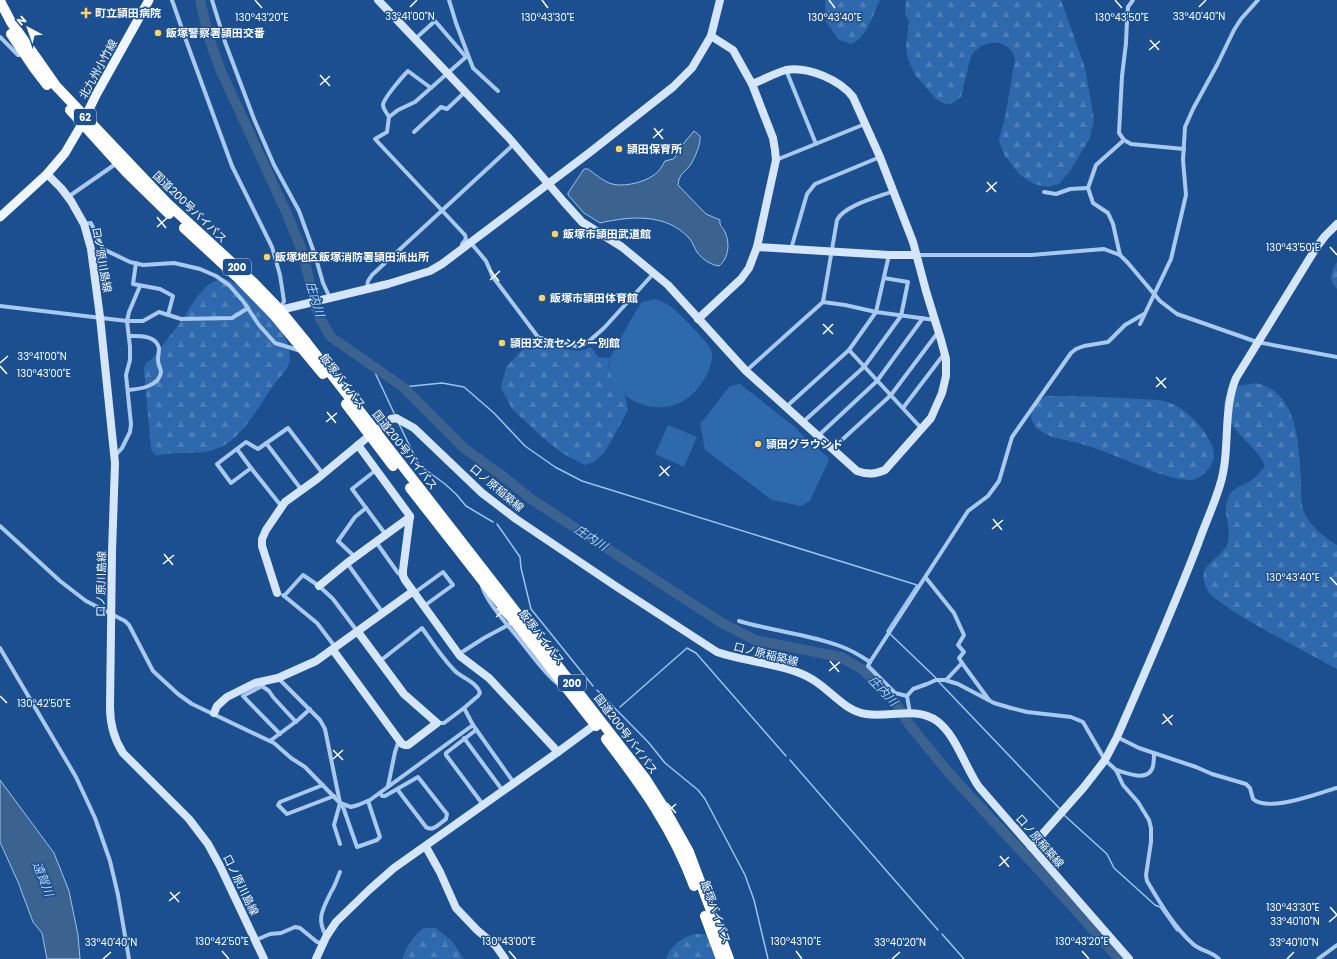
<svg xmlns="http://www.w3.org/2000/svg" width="1337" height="959" viewBox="0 0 1337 959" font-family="Poppins,'Noto Sans JP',sans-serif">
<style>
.forest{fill:url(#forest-firs)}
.park{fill:#2e69ad}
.water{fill:#3c6290;stroke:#9cc4f0}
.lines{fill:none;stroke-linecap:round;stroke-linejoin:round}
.stream{stroke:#9cc4f0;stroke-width:1.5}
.river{stroke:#3c6290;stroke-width:10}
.street{stroke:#a9c9ee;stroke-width:4}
.secondary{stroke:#d6e6fa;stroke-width:8}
.primary{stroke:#f0f6ff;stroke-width:9}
.highway{stroke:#fff;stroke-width:10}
.ticks{fill:none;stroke:#fff;stroke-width:1.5}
.poi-dot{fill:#ffd166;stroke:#1b4f8f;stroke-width:1.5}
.labels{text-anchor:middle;stroke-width:3;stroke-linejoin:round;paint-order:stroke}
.shield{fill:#1b4f8f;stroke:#bbcadd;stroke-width:1}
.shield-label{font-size:10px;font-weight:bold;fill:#fff}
.poi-label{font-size:11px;font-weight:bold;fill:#fff;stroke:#1b4f8f;text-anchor:start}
.street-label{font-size:11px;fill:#fff;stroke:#1b4f8f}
.water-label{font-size:12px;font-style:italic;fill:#b5d3f5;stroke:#1b4f8f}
.ticks-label{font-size:10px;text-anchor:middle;fill:#fff;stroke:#1b4f8f;stroke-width:3;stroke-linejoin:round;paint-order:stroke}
</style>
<defs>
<pattern id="forest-firs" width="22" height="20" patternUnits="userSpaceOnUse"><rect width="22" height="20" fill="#2e69ad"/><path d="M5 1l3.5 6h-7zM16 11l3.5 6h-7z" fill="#4d80b9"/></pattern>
</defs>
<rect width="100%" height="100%" fill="#1b4f8f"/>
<!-- forest -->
<g class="forest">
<path d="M825,0H880C873,14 867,38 851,44L839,40L826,22Z"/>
<path d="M906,0H1061L1085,68L1094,119L1090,138L1070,171L1059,184L1048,187L1034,184L1026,179L1019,174L1005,156L1001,147L999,139L1005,118L1015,59C1008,37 983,38 971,56L961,97L953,103L945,104L937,100L915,75L908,59L906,46L909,22L905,14Z"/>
<path d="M1337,262V289C1328,280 1331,272 1337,262Z"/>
<path d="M223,278C249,286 291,330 290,358C290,369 279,377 273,386C260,404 242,438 221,447C207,454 191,453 176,453C169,453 162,456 155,455L151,449L144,369L146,363L152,359C161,347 170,336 179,324C193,306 199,285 223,278Z"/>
<polygon points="530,340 536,340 570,350 579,351 591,347 598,357 610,358 608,366 618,388 625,395 628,410 605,452 594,462 585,465 562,453 542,437 512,409 501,388 506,367 522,350 526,343"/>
<path d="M1255,383C1298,390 1299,446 1301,480C1301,492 1300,505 1306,516C1312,528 1326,538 1337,545V669C1313,656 1289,643 1265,630C1250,622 1237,614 1223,604C1219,601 1214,598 1211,595C1206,590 1202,579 1204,572C1207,562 1224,555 1228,542C1232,525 1220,511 1230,494C1234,488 1239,487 1245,484C1253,480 1260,473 1265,466C1262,459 1258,454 1253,448C1240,434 1207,405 1235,388C1241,384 1248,385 1255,383Z"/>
<path d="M1052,396C1081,396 1111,397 1140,399C1149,400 1159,399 1167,402C1175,404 1182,409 1188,414C1198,422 1215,443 1214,456C1213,467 1200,480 1190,480C1172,480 1153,471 1138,465C1118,457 1099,449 1078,443C1065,439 1049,439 1038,429C1027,420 1030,404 1043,398C1046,396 1050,396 1052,396Z"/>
<path d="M424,928H436L452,941L464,959H402C407,946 413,936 424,928Z"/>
<path d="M696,934H706L715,938L722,959H666C670,947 682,936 696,934Z"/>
</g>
<!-- park -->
<g class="park">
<path d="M655,299C672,303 684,319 696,331C702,338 709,344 712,353C713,360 710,367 707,374C702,384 693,396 683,401C662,414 631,406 617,387C611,377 607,369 610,358L634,314L642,302Z"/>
<polygon points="740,384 796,428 806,439 828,457 829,460 810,501 801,506 772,500 705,450 700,424 730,386"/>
<polygon points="668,425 697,437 684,467 655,454"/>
</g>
<!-- water -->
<g class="water">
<path d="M694,131L700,136C701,144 695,157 691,164C685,173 679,173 678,185L706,214L720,220C719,226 723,227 725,232C730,243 729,258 719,266C711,265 702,259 697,252C694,248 693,242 689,238C666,213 630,216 600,223L584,213L568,195V193L584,169H588C595,174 602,180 609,183C621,188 643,183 654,175C659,172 662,166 665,161L673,159L676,156L679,149Z"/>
<polygon points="0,780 54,853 69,891 78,935 80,959 47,959 42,933 33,922 18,882 0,842"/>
</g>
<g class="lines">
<!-- stream -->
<g class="stream">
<polyline points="371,364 394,413"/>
<polyline points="403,387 442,383 464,387 494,413 525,446 555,467 582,481 917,585 887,631 936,678"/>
<polyline points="399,424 419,465 445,484 456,494 466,506 493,522"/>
<polyline points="497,524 520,557 521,568 531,609 593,686"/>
<polyline points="938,681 1061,810"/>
<polyline points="597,690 649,743 665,763 698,790 705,799 745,875 754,900 768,959"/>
<polyline points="620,707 687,648 696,653 786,756"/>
<polyline points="790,760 938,930"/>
<polyline points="1064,815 1107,854 1114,868 1155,905 1160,907 1177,931"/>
<polyline points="942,934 964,959"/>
</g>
<!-- river -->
<polyline class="river" points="200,0 209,38 220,69 287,214 302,251 318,315 331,337 403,387 464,448 500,474 531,499 722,623 755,640 841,657 863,670 895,702 909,724 948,772 1072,906 1119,959"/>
<!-- street -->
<g class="street">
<polyline points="172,0 187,43 232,166 272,247 280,275 284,301 280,310"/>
<polyline points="212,0 225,42 254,119 274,165 299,211 315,255 323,283 330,298"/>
<polyline points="449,0 456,23 468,55 466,57"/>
<polyline points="1133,0 1128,7 1127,20 1126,43 1122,76 1119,133 1124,140 1131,144 1184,149"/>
<polyline points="0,37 18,55 24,55"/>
<polyline points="415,39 435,21 466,57 415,102 398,110 389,117 387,132 375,139 465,235 466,239 462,244 462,249"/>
<polyline points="468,55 473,68 498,91"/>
<polyline points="786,70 816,144"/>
<path d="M389,117C387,113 383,109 383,105C383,99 403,76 408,71L431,88"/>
<polyline points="414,132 441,107 447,109 465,92"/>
<polyline points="776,160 865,124"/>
<polyline points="1044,192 1056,194 1070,189 1088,188"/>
<polyline points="68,197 117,163"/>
<polyline points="84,224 91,223 103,249 130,262 143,265 174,263 200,269 216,276 229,285 243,301 259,325 275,343 301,351"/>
<polyline points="471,243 486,261 493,277 538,337 540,338 580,347 588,342 604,328 654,273"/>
<polyline points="791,249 807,194 815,184 880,157"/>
<polyline points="889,255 876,312 935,320"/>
<polyline points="916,255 1031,255 1104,249 1120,255 1128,263 1160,301 1177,314 1257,342 1337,357"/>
<polyline points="1120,255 1113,224 1108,213 1093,203 1088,188 1096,165 1124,140"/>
<polyline points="136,263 133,284 160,289 173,296 168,315"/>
<polyline points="367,288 368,281 372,275 514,144"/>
<path d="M823,302L837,220C845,205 878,197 894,191"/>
<polyline points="0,306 127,321 143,321 159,312 181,319 232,318 248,308"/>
<polyline points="1140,324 1171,259 1186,195 1183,160 1185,127 1193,109 1217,65 1234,30 1241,19 1258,0"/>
<polyline points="849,350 922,429"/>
<polyline points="746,371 823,302 845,305 876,312 849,350 786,407"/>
<path d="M128,390C139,389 159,387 161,372C161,368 158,365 158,360C158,356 159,352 159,348C156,335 139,336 129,336"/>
<polyline points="903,408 944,354"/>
<polyline points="803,422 864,367 901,316 908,282 884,278"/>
<polyline points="818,436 877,381 923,318"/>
<polyline points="266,443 301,489"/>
<polyline points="237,449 251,468"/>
<polyline points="832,449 891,395 939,331"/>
<polyline points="115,456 122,448 130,432 131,424 126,375 130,360 130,347 127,321 129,312 140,286"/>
<polyline points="376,470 352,489 386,535"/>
<polyline points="282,507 251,468 231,483 217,464 246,442 258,449 288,428 323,474"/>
<polyline points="0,526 60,581 86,601 125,621 129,625 153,671 178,694 192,704 274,743 291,758 305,767 340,803 351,807 358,805 370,800 473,725 514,783"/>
<polyline points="376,542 398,573 402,576"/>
<polyline points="355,557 338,541 355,517 366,508"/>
<polyline points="347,563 383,613"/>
<polyline points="926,578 954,613 964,635 958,645 964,652 959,658 962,663 946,680"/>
<path d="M482,586C488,604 507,624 519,639C532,655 543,672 558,684"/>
<polyline points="414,593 443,572 453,585 424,606"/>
<polyline points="283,595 317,623 336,648"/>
<polyline points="284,596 303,575 319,586 333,599 357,631"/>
<path d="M739,621C772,631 808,634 840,646C851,650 861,656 870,662"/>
<polyline points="0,648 76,777 95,818 110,861 118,895 129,959"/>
<polyline points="459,654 484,638 510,624"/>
<path d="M380,661L422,628C432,642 442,658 455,671C462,678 477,682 480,693L478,696L464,708L473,725"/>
<polyline points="962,663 989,700"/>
<polyline points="278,678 320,720 325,729 340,803 334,825 340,844"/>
<polyline points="907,696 895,693 868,666 870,662 968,511 988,496 999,481 1012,437 1071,353 1076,349 1084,346 1108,342 1125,325 1144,314"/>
<path d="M910,713L907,696L913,689L927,684L936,680H945L958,684L994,703L1011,708L1027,712L1071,717L1083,722L1105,760L1116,770L1123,785L1138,802L1149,820L1151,828V842L1146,875L1147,881C1160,903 1174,927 1193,944C1200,951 1212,951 1219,959"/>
<polyline points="437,723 444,723 464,708"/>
<polyline points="476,730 446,753 446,755 484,806"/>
<polyline points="280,734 243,696 262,686 269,691 273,697 296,722"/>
<path d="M1117,737L1139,748L1196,767L1212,774L1246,784L1250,788L1253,799C1269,813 1318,793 1337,788"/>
<polyline points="464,738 503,791"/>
<polyline points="270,741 298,720 310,709"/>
<path d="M1116,770C1127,773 1149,783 1153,766C1154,762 1154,757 1154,753"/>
<polyline points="323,785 280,802 278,805 287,814 334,796"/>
<polyline points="388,786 395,752 399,740"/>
<path d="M380,793L382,796H385L418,777L447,814L446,819C439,824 433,832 426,827L397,789"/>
<polyline points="342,804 357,847 377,840 380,837 368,801"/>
<path d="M326,936C316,918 323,909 331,892C335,886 337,879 340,872"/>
<polyline points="256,940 270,934 281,933 295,927 300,928 317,942 323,943"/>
<polyline points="1318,959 1337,945"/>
</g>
<!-- secondary -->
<g class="secondary">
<path d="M378,0L509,138L564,202L582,222L622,247L668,285L746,371L857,471C868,475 875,474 885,470L931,418L942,393L946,376V359L941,340L926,291L913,242L880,157L853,97C840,80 808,66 786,70C775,73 763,80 752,84"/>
<path d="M47,174L61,188L71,201L84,224L91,249L100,317L115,463L112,552L110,707C110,724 114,739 123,753L189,819L208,844L220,866L264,959"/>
<polyline points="757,247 889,255 916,255"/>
<polyline points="276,313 280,310 388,284 430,271 442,264 589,153 673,87 692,68 711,36 720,0"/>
<polyline points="698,319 741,279 749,268 757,247 776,160 775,150 773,138 752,84 733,50 711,36"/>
<polyline points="358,445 410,516 403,570 403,576 405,580 460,656 489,678 558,752"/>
<polyline points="319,586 347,563 410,517"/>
<path d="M277,593L262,546V539L266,530L285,502L317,479L375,431L391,419L396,418L414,428L482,493L516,519L617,587L717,652C746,662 786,664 810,678C829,688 844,711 866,714C889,718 916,706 937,721C956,735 965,767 979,787L1129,959"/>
<polyline points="333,650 402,744 405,745 408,745 437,723 404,694 358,632"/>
<polyline points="214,713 217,706 227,697 255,683 278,678 316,661 412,592"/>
<polyline points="426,847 440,872 456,908 477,930 496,946 505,959"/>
<path d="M1031,847L1084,787L1105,760L1117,737C1145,673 1173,609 1198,544C1205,524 1214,505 1220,485C1231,450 1222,412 1236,378L1316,248L1325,236L1337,224"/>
<polyline points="316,959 326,937 336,922 369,890 394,868 558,752 600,721"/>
</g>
<!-- primary -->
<polyline class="primary" points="0,217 47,174 65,153 82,124 96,95 149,0"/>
<!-- highway -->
<g class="highway">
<polyline points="0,1 11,22 56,86 167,203 254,283 280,310 307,343 645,778 666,811 689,852 729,959"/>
<polyline points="11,34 34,68 47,85"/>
<polyline points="70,110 126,172 169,214"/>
<polyline points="184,228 237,277 274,315 323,374"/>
<polyline points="346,404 393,466"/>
<polyline points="410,488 596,726"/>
<path d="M606,739C642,786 673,829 694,886"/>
<polyline points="705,916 721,959"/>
</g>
</g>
<!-- ticks -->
<path class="ticks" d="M255,0L262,8M542,0L548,8M829,0L835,8M1115,0L1122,8M410,7L417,0M1199,7L1206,0M1150,40L1159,50M1149,50L1160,41M320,75L330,86M320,85L330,76M654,128L663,139M653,138L663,129M987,182L996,192M986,192L997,182M157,217L166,228M157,227L167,218M1330,247L1337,255M490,270L499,281M490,280L500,271M823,324L833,334M823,334L833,324M0,363L8,356M0,366L7,374M1156,377L1166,388M1156,387L1166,378M327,412L336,423M326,422L337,413M660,466L669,476M659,476L670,466M993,519L1002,530M992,529L1003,520M164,554L173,565M163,564L174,555M1330,577L1337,585M497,608L506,618M496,617L507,608M830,661L839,672M829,671L840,662M0,696L7,703M1163,714L1172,725M1162,724L1173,715M333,750L343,760M333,759L343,750M667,803L676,813M666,813L676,804M1000,856L1009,867M999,866L1009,857M170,892L179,902M169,901L180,892M1330,907L1337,915M1329,922L1337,915M222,951L229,959M509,951L516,959M796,951L802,959M1082,951L1089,959M103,959L111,952M892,959L900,952M1287,959L1294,952"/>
<!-- markers -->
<g class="poi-dot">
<path d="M84 7h4v4h4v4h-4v4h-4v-4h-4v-4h4z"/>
<circle cx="158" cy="33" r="4"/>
<circle cx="619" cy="149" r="4"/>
<circle cx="555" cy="234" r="4"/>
<circle cx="267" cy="257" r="4"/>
<circle cx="542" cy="298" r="4"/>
<circle cx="502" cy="343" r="4"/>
<circle cx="758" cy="444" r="4"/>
</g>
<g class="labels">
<!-- shield labels -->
<g class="shield">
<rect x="74" y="109" width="22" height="16" rx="3"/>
<rect x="223" y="259" width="28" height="16" rx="3"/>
<rect x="558" y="675" width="28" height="16" rx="3"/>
</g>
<g class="shield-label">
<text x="85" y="121">62</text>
<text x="237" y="271">200</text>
<text x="572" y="687">200</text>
</g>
<!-- poi labels -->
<g class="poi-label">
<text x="95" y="17">町立頴田病院</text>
<text x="166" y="37">飯塚警察署頴田交番</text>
<text x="627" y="153">頴田保育所</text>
<text x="563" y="238">飯塚市頴田武道館</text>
<text x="275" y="261">飯塚地区飯塚消防署頴田派出所</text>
<text x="550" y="302">飯塚市頴田体育館</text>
<text x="510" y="347">頴田交流センター別館</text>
<text x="766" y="448">頴田グラウンド</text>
</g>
<!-- street labels -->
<g class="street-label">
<text transform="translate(98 69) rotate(-61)" y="4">北九州小竹線</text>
<text transform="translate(190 207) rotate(44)" y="4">国道200号バイパス</text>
<text transform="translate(102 260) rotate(80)" y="4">口ノ原川島線</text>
<text transform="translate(343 381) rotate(52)" y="4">飯塚バイパス</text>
<text transform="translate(405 450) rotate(52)" y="4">国道200号バイパス</text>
<text transform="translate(497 488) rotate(40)" y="4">口ノ原稲築線</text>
<text transform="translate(101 584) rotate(-89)" y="4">口ノ原川島線</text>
<text transform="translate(542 637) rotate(52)" y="4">飯塚バイパス</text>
<text transform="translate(766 654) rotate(14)" y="4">口ノ原稲築線</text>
<text transform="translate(626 734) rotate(53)" y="4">国道200号バイパス</text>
<text transform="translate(1040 841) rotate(49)" y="4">口ノ原稲築線</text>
<text transform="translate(241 885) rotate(64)" y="4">口ノ原川島線</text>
<text transform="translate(716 912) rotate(70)" y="4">飯塚バイパス</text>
</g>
<!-- water labels -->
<g class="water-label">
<text transform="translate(315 299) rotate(73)" y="4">庄内川</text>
<text transform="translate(591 538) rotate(33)" y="4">庄内川</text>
<text transform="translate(883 691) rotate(47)" y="4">庄内川</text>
<text transform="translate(43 879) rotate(69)" y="4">遠賀川</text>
</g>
</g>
<g class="ticks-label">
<text x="410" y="20">33°41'00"N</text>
<text x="1199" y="20">33°40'40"N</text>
<text x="262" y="21">130°43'20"E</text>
<text x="1122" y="21">130°43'50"E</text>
<text x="548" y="21">130°43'30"E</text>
<text x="835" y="21">130°43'40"E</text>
<text x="1293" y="251">130°43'50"E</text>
<text x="42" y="360">33°41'00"N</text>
<text x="44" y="377">130°43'00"E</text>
<text x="1293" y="581">130°43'40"E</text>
<text x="44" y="707">130°42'50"E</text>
<text x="1293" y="911">130°43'30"E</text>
<text x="1295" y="925">33°40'10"N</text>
<text x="222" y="945">130°42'50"E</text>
<text x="509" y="945">130°43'00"E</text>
<text x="796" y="945">130°43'10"E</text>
<text x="1082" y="945">130°43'20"E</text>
<text x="111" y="946">33°40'40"N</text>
<text x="900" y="946">33°40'20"N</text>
<text x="1294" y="946">33°40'10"N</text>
</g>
<!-- north arrow -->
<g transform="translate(28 28) rotate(319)" stroke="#1b4f8f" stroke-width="3" paint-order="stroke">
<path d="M0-3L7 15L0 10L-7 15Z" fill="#ffffff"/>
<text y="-6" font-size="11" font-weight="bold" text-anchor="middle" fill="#ffffff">N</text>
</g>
</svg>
